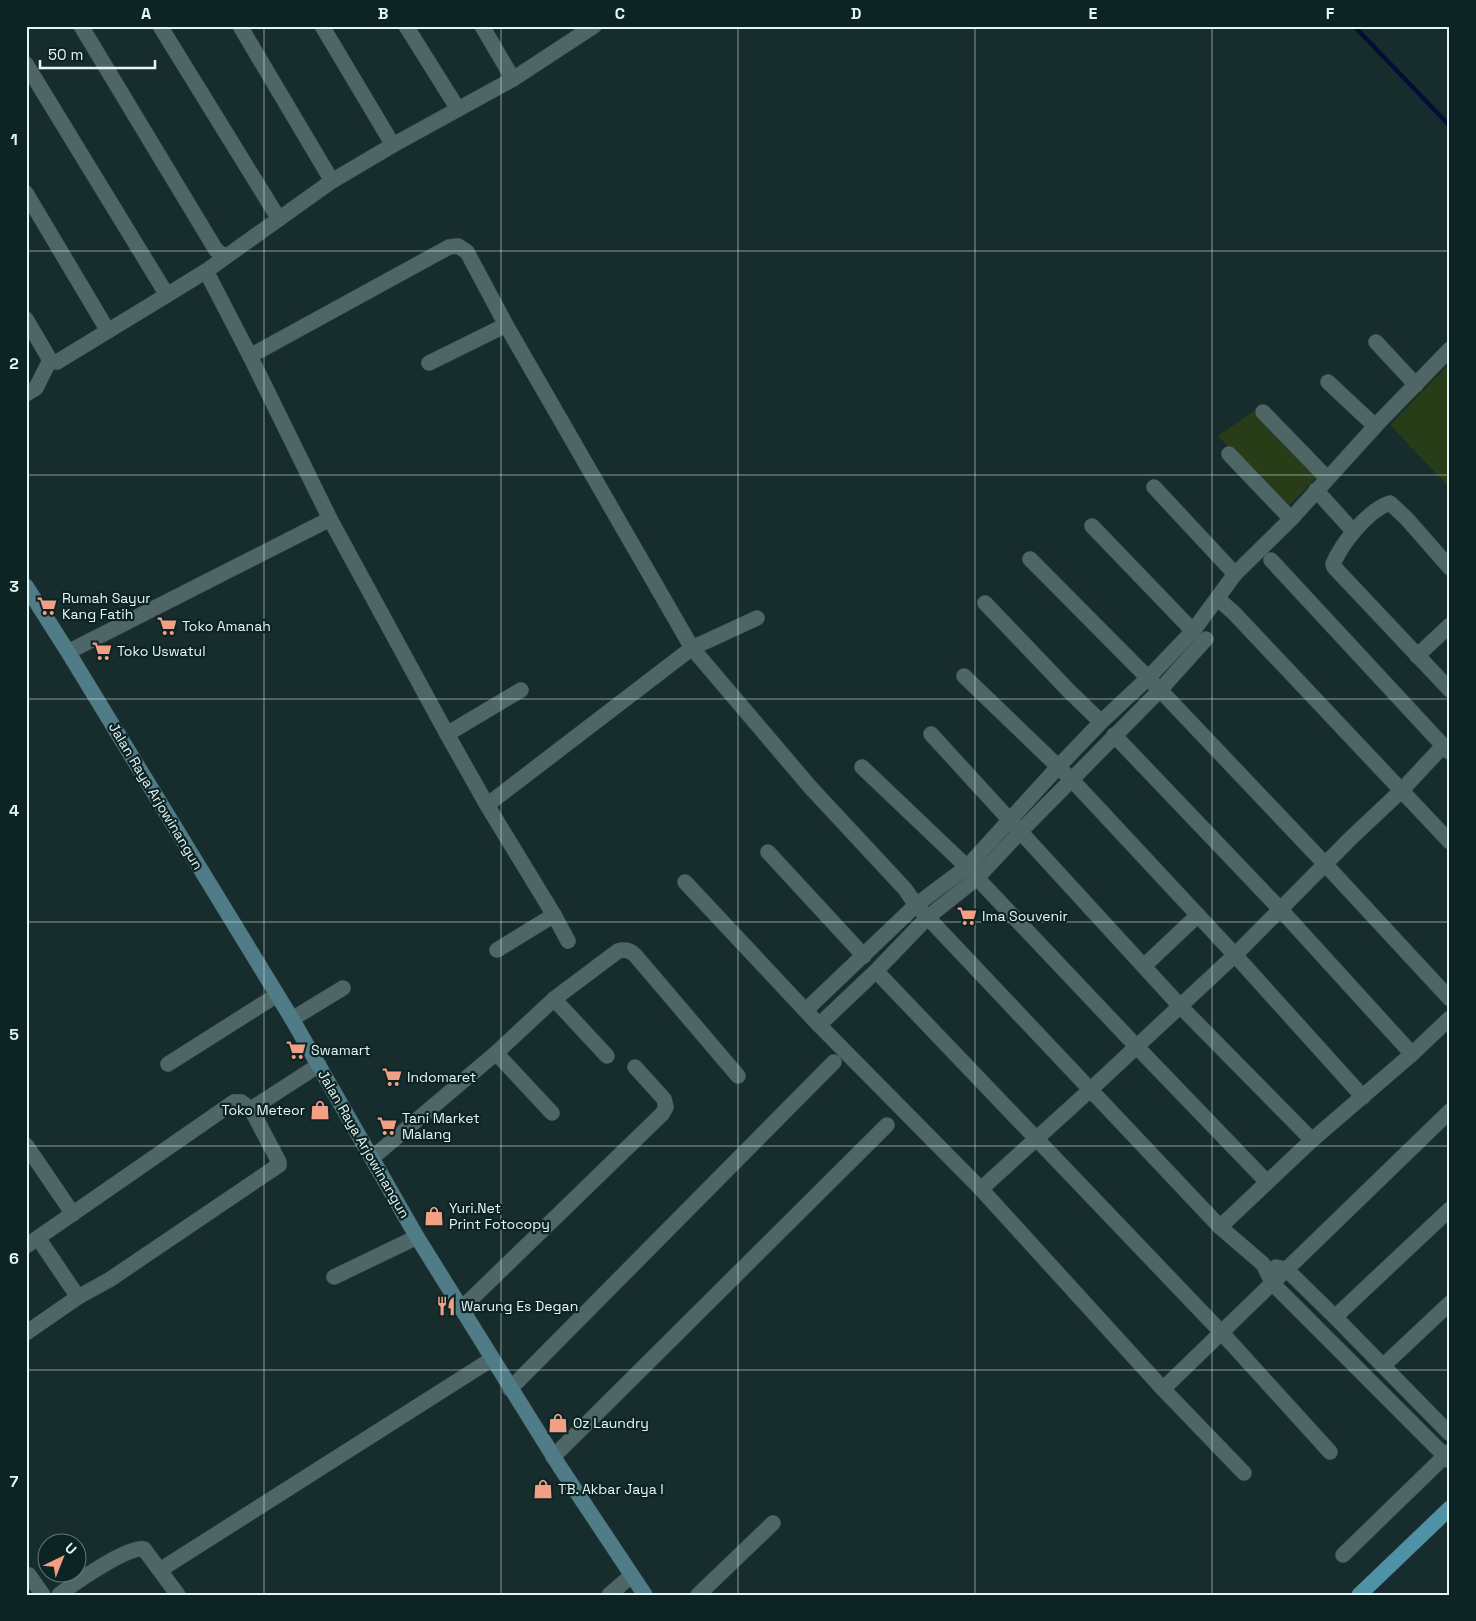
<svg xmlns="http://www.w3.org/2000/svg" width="1476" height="1621" viewBox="0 0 1476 1621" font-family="'Space Grotesk',sans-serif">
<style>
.green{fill:#283c18}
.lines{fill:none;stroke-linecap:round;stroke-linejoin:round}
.stream{stroke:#000f34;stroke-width:4.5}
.street-casing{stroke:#394b4b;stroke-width:16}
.secondary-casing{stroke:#394b4b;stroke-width:16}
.primary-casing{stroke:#394b4b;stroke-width:16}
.street{stroke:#4f6666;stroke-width:15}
.secondary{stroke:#4f7c87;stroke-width:15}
.primary{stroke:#4f91a7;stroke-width:15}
.grid{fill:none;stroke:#e7f5f4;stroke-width:1;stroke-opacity:0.55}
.labels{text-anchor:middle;stroke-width:4.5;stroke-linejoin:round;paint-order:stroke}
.poi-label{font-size:14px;fill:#e7f5f4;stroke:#0d2424;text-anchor:start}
.street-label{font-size:14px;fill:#e7f5f4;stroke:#0d2424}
.neatline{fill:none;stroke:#e7f5f4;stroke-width:2}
.grid-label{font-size:16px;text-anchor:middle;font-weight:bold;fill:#e7f5f4}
</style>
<rect width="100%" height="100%" fill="#172d2d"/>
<!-- green -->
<g class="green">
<polygon points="1450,363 1450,488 1390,425"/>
<polygon points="1254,411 1317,477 1287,508 1218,436"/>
</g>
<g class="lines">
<!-- stream -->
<polyline class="stream" points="1354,26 1450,126"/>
<defs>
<g id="street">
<polyline points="81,26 216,250 224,256"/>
<polyline points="160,26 279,219"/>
<polyline points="240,26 332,181"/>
<polyline points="322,26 393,145"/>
<polyline points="406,26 458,109"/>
<polyline points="482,26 513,79"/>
<polyline points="26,64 167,295 206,271 332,181 393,145 513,79 594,26"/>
<polyline points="26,193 108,331"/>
<polyline points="206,271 250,356 330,519 447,734 487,805 554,915 568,941"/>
<polyline points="26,319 50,360 57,362 167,295"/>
<polyline points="1376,342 1416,385"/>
<polyline points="250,356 449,247 458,246 467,252 506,325 692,648 487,805"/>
<polyline points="429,363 506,325"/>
<polyline points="1328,382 1375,426"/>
<polyline points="26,394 36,388 50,360"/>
<polyline points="1263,412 1327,478"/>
<polyline points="1229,454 1291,519"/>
<polyline points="1154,487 1235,574"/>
<polyline points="1316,490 1353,531"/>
<polyline points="1092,526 1193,631"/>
<polyline points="1030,559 1160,690 1325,864 1450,999"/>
<polyline points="1271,560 1449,752"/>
<path d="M1450,568L1407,519L1390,503C1368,510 1342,543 1333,564L1334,567L1450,690"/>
<polyline points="1218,599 1234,613 1450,842"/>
<polyline points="985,603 1069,691 1101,722"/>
<polyline points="757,618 692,648 811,788 905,889 916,905 1220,1227 1263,1264 1273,1284 1450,1461"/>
<polyline points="68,652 330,519"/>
<polyline points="1417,656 1450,625"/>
<polyline points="964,676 1072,780 1235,955 1363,1097"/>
<polyline points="447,734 521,690"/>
<polyline points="931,734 1180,1006 1312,1140"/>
<polyline points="1114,735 1281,910 1412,1054"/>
<polyline points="862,767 967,867"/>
<polyline points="768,852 864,956"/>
<polyline points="977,878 1137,1047 1267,1182"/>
<polyline points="685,882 819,1025 981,1189 1163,1389 1244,1473"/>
<polyline points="497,950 554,915"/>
<polyline points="1144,966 1198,915"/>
<polyline points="876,971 1222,1333 1330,1452"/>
<polyline points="554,999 607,1056"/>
<polyline points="806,1010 916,905 967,867 1058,767 1101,722 1148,678 1193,631 1235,574 1291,519 1380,421 1450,349"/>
<polyline points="292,1019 343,988"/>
<polyline points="819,1025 876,971 928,917 977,878 1020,832 1160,690 1206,639"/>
<polyline points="496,1053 552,1113"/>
<polyline points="168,1064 277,995"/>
<polyline points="251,1109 319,1065"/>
<polyline points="26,1145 73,1214"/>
<path d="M372,1158L496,1053L554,999L618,951C625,949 630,950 635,955L738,1076"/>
<polyline points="981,1189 1090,1090 1235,955 1352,837 1401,791 1443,746"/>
<polyline points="1220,1227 1312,1140 1412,1054 1450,1018"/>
<polyline points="38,1238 78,1297"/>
<polyline points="26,1246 234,1102 241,1102 251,1109 279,1162 279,1165 109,1280 78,1297 26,1333"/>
<polyline points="1276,1267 1286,1269 1335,1317 1450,1434"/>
<polyline points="334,1277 417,1237"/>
<polyline points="461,1309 662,1114 666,1107 664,1099 635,1067"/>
<polyline points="1335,1317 1450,1209"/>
<polyline points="1383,1366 1450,1303"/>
<polyline points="510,1389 834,1062"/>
<polyline points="1163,1389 1450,1111"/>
<polyline points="553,1457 887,1125"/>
<polyline points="1343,1555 1450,1451"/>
<polyline points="160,1570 492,1359"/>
<polyline points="29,1575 43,1595"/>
<path d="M59,1595C73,1584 129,1545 144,1549L178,1595"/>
<polyline points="609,1595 631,1576"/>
<polyline points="698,1595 773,1523"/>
</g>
<polyline id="secondary" points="26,586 68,652 292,1019 417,1237 560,1467 645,1595"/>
<polyline id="primary" points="1359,1595 1450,1508"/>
</defs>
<!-- street casing -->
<use href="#street" class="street-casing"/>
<!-- secondary casing -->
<use href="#secondary" class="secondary-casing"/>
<!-- primary casing -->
<use href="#primary" class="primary-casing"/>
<!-- street -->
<use href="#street" class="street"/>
<!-- secondary -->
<use href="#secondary" class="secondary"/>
<!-- primary -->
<use href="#primary" class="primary"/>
</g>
<!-- grid -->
<path class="grid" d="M264,26V1595M501,26V1595M738,26V1595M975,26V1595M1212,26V1595M26,251H1450M26,475H1450M26,699H1450M26,922H1450M26,1146H1450M26,1370H1450"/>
<!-- icons -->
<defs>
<symbol id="supermarket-bare" viewBox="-9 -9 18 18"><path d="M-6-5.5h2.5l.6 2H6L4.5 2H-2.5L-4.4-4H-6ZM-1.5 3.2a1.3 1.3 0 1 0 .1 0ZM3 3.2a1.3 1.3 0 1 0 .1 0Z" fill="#f39f83" stroke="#0d2424" stroke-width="2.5" paint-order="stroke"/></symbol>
<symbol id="shop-bare" viewBox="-9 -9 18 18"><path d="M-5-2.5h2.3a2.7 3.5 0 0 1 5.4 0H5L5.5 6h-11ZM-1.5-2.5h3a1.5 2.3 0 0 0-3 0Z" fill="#f39f83" stroke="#0d2424" stroke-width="2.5" paint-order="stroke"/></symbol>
<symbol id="restaurant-bare" viewBox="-9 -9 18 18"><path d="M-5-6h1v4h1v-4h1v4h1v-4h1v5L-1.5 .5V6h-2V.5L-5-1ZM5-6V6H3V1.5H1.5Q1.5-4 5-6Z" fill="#f39f83" stroke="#0d2424" stroke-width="2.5" paint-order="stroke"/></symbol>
</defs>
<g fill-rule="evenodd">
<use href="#supermarket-bare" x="33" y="592" width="28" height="28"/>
<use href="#supermarket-bare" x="153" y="612" width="28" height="28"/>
<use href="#supermarket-bare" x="88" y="637" width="28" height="28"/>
<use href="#supermarket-bare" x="953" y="902" width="28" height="28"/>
<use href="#supermarket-bare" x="282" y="1036" width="28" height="28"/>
<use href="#supermarket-bare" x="378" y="1063" width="28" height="28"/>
<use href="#shop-bare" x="306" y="1096" width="28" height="28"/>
<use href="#supermarket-bare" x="373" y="1112" width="28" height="28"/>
<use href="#shop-bare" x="420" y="1202" width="28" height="28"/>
<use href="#restaurant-bare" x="432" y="1292" width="28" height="28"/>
<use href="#shop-bare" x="544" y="1409" width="28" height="28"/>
<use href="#shop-bare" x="529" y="1475" width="28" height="28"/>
</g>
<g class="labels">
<!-- poi labels -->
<g class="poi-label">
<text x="62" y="603">Rumah Sayur<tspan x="62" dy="16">Kang Fatih</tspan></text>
<text x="182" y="631">Toko Amanah</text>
<text x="117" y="656">Toko Uswatul</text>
<text x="982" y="921">Ima Souvenir</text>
<text x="311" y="1055">Swamart</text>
<text x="407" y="1082">Indomaret</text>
<text x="305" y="1115" text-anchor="end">Toko Meteor</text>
<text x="402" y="1123">Tani Market<tspan x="402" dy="16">Malang</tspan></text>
<text x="449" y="1213">Yuri.Net<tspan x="449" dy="16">Print Fotocopy</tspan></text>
<text x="461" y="1311">Warung Es Degan</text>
<text x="573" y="1428">Oz Laundry</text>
<text x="558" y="1494">TB. Akbar Jaya I</text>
</g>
<!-- street labels -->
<g class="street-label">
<text transform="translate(156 796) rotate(59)" y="5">Jalan Raya Arjowinangun</text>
<text transform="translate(364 1144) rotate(60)" y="5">Jalan Raya Arjowinangun</text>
</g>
</g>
<!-- border -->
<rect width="1476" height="1621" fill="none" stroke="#0d2424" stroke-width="55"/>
<!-- north arrow -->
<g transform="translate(62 1558) rotate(43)"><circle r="24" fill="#0d2424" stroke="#647877"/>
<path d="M0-4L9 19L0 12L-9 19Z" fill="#f39f83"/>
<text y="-8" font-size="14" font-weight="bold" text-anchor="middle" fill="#e7f5f4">U</text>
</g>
<!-- scale -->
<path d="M40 60v8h115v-8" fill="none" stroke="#e7f5f4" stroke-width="2.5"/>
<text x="48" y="60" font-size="15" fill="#e7f5f4" stroke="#0d2424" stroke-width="4" paint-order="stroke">50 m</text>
<rect x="28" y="28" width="1420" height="1566" class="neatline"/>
<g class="grid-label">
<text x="146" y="19">A</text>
<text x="383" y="19">B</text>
<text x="620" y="19">C</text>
<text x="856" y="19">D</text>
<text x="1093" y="19">E</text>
<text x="1330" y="19">F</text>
<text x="14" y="145">1</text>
<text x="14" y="369">2</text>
<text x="14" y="592">3</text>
<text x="14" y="816">4</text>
<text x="14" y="1040">5</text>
<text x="14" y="1264">6</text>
<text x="14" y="1487">7</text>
</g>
</svg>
